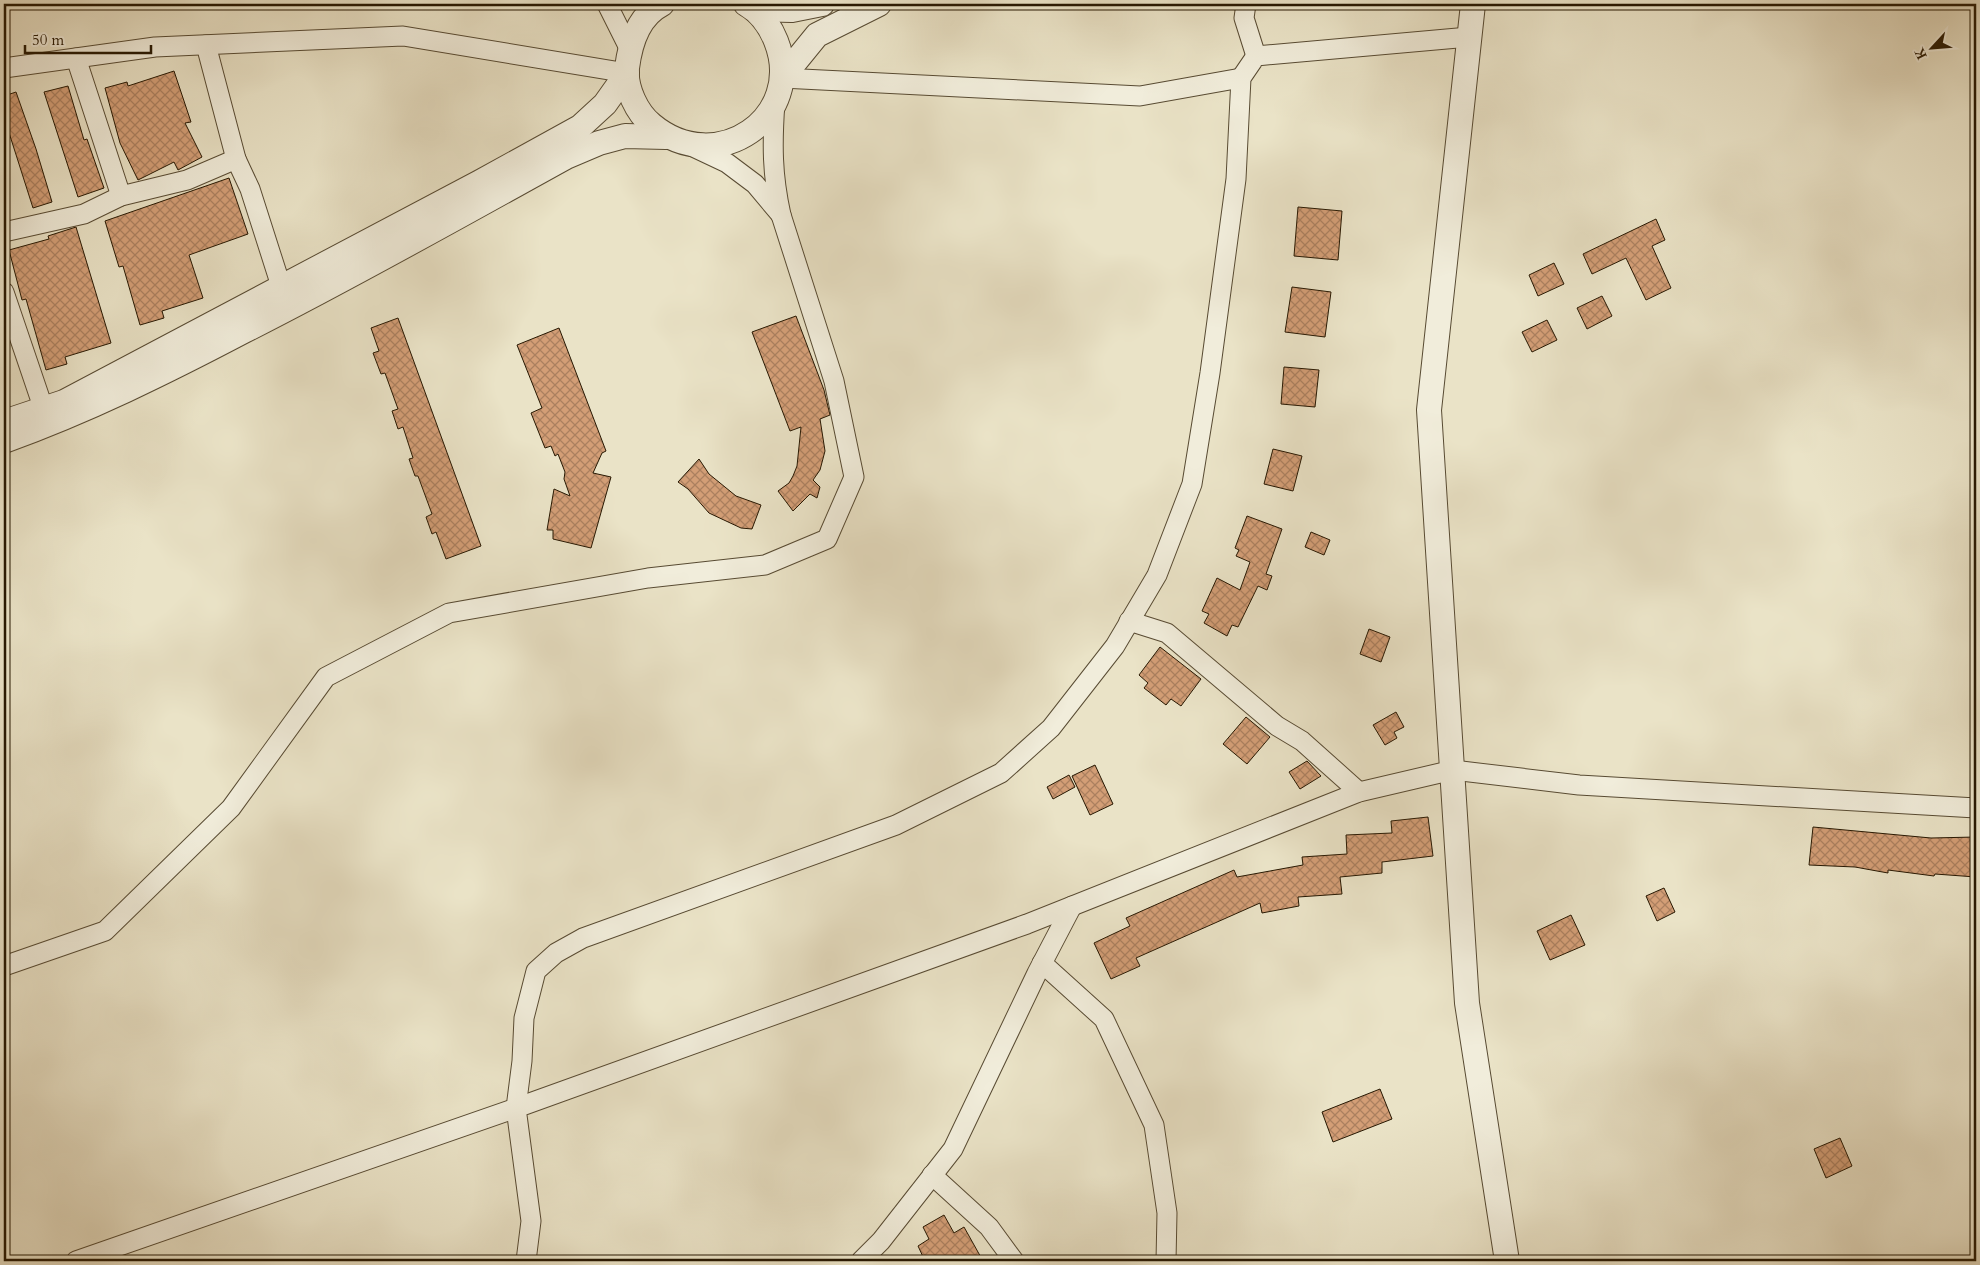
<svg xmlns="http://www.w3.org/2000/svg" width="1980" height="1265" viewBox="0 0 1980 1265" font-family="Cardo,serif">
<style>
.building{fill:url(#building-cross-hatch);stroke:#271802}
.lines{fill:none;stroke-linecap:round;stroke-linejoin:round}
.minor-casing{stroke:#584b33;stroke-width:21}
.tertiary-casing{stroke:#584b33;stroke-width:26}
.minor{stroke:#f1eddb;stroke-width:19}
.tertiary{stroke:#f1eddb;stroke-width:24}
</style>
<defs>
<pattern id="building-cross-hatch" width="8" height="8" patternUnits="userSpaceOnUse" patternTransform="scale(1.25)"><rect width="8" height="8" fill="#d39e76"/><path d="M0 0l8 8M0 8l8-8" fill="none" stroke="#ab805f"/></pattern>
</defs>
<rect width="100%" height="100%" fill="#eae3c7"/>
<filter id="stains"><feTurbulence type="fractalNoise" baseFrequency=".004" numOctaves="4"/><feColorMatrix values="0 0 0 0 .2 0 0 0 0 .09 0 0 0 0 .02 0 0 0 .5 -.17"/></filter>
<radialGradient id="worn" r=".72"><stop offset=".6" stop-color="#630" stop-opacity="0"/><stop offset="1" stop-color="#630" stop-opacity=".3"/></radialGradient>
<!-- building -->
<g class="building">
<polygon points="174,71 191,122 185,123 202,157 178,170 174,162 138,180 120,143 105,88 127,82 128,86"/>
<polygon points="68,86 84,140 87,139 104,188 78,197 44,92"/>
<polygon points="16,92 36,149 52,202 33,208 4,117 4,96"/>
<polygon points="229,178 248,234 189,255 203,298 162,311 164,318 140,325 123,266 119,267 105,221"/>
<polygon points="1298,207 1342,211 1338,260 1294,256"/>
<polygon points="1656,219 1665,240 1652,246 1671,288 1646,300 1626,258 1592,274 1583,254"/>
<polygon points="76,227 111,343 65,357 67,364 46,370 26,299 22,300 9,250 49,239 48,236"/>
<polygon points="1554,263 1564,284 1538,296 1529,275"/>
<polygon points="1292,287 1331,292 1325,337 1285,332"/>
<polygon points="1602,296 1612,316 1587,329 1577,308"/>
<polygon points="796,316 824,390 830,415 820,419 825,451 820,470 813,480 820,487 817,498 810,494 793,511 778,491 789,483 793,476 797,466 801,427 790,431 752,332"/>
<polygon points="398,318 481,546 446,559 436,532 432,534 426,517 432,514 418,476 415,476 409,459 413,458 403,427 398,429 392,411 398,409 385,373 381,374 373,353 379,351 371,328"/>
<polygon points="1547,320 1557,340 1532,352 1522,332"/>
<polygon points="559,328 606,451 602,453 593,473 611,477 591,548 553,539 553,530 547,530 554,489 570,496 564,479 565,472 558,454 555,456 551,446 545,448 531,413 542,408 517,345"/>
<polygon points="1284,367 1319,370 1315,407 1281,404"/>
<polygon points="1273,449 1302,456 1293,491 1264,484"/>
<polygon points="699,459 709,474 736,496 761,505 752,529 741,528 709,513 688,489 678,482"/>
<polygon points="1247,516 1282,529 1266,574 1272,576 1267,590 1258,586 1238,627 1232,625 1227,636 1204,623 1209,614 1202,611 1217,578 1240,590 1250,562 1236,556 1239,550 1235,548"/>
<polygon points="1311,532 1330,540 1324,555 1305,547"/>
<polygon points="1369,629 1390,637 1381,662 1360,654"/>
<polygon points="1160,647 1201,679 1181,706 1171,699 1166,705 1144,688 1148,683 1139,675"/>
<polygon points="1396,712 1404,727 1394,732 1397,738 1385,745 1373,725"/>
<polygon points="1246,717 1270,737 1247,764 1223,744"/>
<polygon points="1307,761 1321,776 1300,789 1289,772"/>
<polygon points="1095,765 1113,804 1090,815 1072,776"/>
<polygon points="1069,775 1075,787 1053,799 1047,787"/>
<polygon points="1428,817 1433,856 1382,862 1382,873 1340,877 1342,894 1298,897 1299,906 1262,913 1260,903 1136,958 1140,966 1111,979 1094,943 1130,926 1126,918 1234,870 1237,877 1303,865 1302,857 1347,854 1346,835 1392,833 1391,821"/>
<polygon points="1813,827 1931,838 1976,837 1976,877 1935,874 1934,876 1888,870 1888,873 1855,867 1809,865"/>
<polygon points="1664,888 1675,912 1657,921 1646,896"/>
<polygon points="1571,915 1585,945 1550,960 1537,931"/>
<polygon points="1380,1089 1392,1119 1333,1142 1322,1112"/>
<polygon points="1840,1138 1852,1166 1826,1178 1814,1149"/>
<polygon points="944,1215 954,1233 964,1227 983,1261 925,1261 918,1246 929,1239 923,1227"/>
</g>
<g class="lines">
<defs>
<g id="minor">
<polyline points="607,4 629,48"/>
<polyline points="1246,4 1244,18 1256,56"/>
<polyline points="206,45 236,159 250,189 281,286"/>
<polyline points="76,58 121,196"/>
<polyline points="4,68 155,47 403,36 627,73"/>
<polyline points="782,78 1140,96 1241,78"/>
<path d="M691,146L727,163L755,184L781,215C772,174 772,144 775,102"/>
<polyline points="4,232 84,214 121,196 187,180 236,159"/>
<polyline points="4,292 44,410"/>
<polyline points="1129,621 1167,633 1277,726 1302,741 1359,792"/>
<polyline points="1042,963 1104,1019 1154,1125 1167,1213 1166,1261"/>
<polyline points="4,966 105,931 231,808 326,677 449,613 648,578 765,565 827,539 854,477 834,381 781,215"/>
<polyline points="932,1175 989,1227 1014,1261"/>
<polyline points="76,1261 516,1108 522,1061 524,1018 536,971 556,953 583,938 896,825 1001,773 1051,728 1115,646 1157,575 1192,484 1210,373 1236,179 1241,78 1256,56 1469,37"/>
<polyline points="526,1261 531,1221 516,1108 1027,924 1359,792 1453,770 1579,785 1976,808"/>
<polyline points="861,1261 881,1241 953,1149 1037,973 1072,906"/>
</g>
<g id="tertiary">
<path d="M662,4C638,16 630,44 627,68C625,88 637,113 652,125C717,179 806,117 776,41C770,26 760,12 746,4"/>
<polyline points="1473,4 1429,410 1467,1003 1507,1261"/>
<polyline points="754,9 792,10 822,4"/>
<polyline points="782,78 817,35 879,4"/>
<polyline points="4,422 64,402 480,182 580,127 605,104 627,73"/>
<path d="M4,441C87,411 166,372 244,331C353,276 459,216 566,157L599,143L625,136L666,137"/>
</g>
</defs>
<!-- minor casing -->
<use href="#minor" class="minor-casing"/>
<!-- tertiary casing -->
<use href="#tertiary" class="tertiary-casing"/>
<!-- minor -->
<use href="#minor" class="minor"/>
<!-- tertiary -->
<use href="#tertiary" class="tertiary"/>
</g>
<!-- margin -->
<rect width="1980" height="1265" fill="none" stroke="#eae3c7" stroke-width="20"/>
<rect x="5" y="5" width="1970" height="1255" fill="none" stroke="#271802" stroke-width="2.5"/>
<rect x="10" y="10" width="1960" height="1245" fill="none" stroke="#271802"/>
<!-- north arrow -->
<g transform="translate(1932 48) rotate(244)" stroke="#f1eddb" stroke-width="4" paint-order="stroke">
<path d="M0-4L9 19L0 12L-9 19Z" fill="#271802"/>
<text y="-8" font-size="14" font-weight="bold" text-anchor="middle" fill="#271802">K</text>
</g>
<!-- scale -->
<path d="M25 45v8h126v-8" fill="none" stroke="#271802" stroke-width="2.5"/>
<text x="32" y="45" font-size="15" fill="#271802" stroke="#f1eddb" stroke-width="4" paint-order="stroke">50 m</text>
<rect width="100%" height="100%" filter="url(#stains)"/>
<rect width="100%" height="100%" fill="url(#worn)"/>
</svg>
